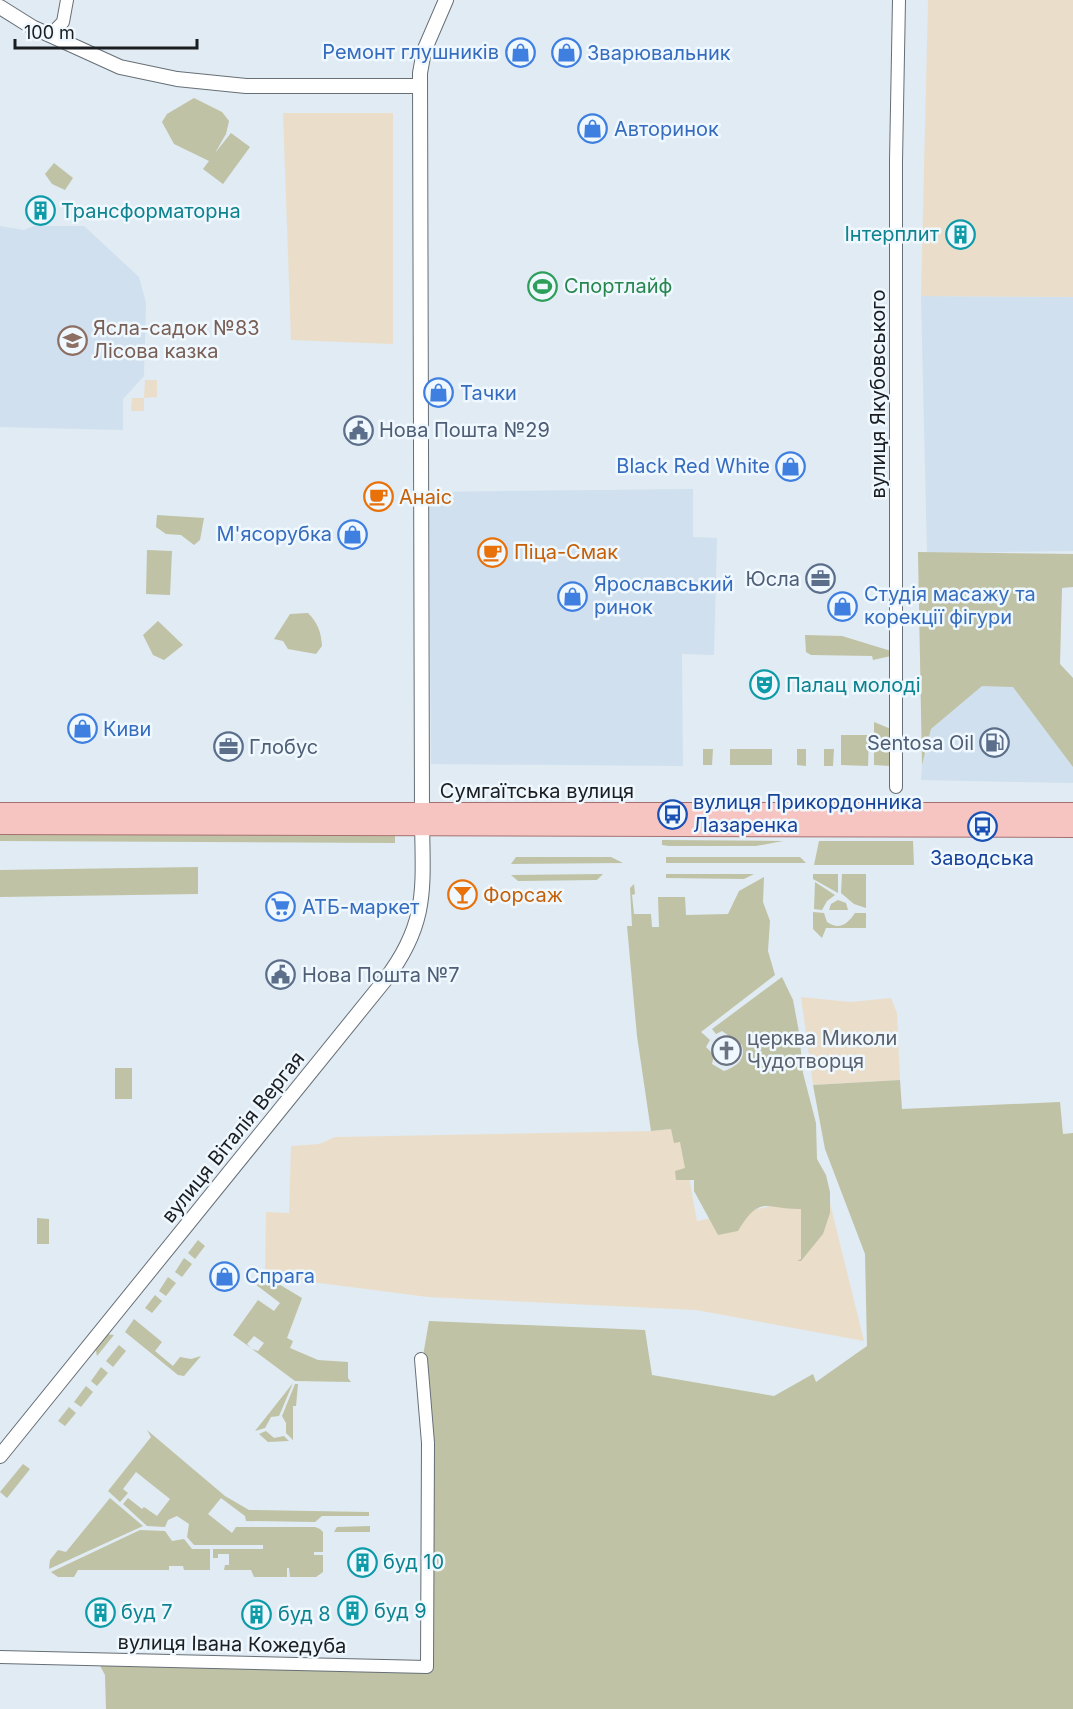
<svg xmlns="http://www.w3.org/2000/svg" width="1073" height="1709" viewBox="0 0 1073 1709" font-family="Inter,sans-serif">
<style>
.built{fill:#d0e0ee}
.industrial{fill:#eadeca}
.green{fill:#bfc2a4}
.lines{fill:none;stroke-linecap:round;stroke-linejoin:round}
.minor-casing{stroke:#666f76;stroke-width:14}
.tertiary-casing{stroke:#666f76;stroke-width:16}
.primary-casing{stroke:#a57170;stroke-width:20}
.minor{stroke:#fff;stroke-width:12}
.tertiary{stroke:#fff;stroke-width:14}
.primary{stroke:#f6c5c2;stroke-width:18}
.labels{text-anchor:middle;stroke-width:5;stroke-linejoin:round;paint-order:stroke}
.shop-label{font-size:20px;fill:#366cbe;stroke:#f0f8ff;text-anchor:start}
.culture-label{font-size:20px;fill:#0d838f;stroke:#f0f8ff;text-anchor:start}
.leisure-label{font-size:20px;fill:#27864d;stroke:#f0f8ff;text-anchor:start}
.education-label{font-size:20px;fill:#785e54;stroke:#f0f8ff;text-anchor:start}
.street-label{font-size:20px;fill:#1b1e21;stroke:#f0f8ff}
.service-label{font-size:20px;fill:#4e5e75;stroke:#f0f8ff;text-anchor:start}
.food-label{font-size:20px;fill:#c56008;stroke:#f0f8ff;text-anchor:start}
.transit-label{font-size:20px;fill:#164399;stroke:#f0f8ff;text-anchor:start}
.worship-label{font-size:20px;fill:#5b616d;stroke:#f0f8ff;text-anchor:start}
</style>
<rect width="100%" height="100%" fill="#e1ebf3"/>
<!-- built -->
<g class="built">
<polygon points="0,226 24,230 34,226 84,226 139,277 146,303 144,376 123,399 123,430 0,427"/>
<polygon points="921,296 1073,297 1073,551 927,553"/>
<polygon points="693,489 693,537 717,538 714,655 682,654 683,766 431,764 429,492"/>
<polygon points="981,686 1013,686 1073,766 1073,783 921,780 922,765 931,729"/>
</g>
<!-- industrial -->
<g class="industrial">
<polygon points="928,0 1073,0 1073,297 921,296"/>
<polygon points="283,113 393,113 393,344 291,340"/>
<polygon points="145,380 157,380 157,397 144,398 144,411 131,411 132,398 144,398"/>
<polygon points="801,997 850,1002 891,998 897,1013 900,1080 813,1085"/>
<polygon points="680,1128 697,1221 828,1195 864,1341 696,1310 428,1297 265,1276 266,1212 289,1213 291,1146 319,1144 335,1137 651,1131"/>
</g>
<!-- green -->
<g class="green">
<polygon points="194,98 222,112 229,121 226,134 215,153 231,133 250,147 223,184 203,169 209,161 174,144 162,122 167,114"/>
<polygon points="54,163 73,178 65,190 52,184 45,174"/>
<polygon points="157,515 204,518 200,540 194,545 181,535 166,534 156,527"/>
<polygon points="147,550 172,551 170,595 146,594"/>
<polygon points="918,552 1073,554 1073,587 1062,588 1060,664 1073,678 1073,767 1013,687 982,686 931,729 922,765"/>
<path d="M308,613C318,623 321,632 322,646L316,654L288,649L283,641L274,639L290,614Z"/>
<polygon points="158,621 183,645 164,660 153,655 143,635"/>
<polygon points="805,635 842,636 891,651 891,656 873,660 872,656 811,655 806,652"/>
<polygon points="874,722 891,729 890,766 874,765"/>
<polygon points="841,735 869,735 868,766 841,765"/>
<polygon points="703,749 713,749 712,765 703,765"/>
<rect x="730" y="749" width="42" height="16"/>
<polygon points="797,749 806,749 806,766 797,765"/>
<polygon points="824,749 834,749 833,766 824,766"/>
<polygon points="0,830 395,832 395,843 0,841"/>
<polygon points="662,840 783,841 756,846 669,846 662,845"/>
<polygon points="819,841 913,841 914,865 814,865"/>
<polygon points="516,857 611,857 623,863 511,864"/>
<polygon points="666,857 800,857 806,863 666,863"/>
<polygon points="198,867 198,894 0,897 0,870"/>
<polygon points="603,874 597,880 518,881 511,875"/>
<polygon points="666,874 754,874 744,879 666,878"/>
<polygon points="813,874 838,874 838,893 813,879"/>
<polygon points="842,874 866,874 866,908 854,904 841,893"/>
<path d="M764,877L763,902L770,921L768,951L775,975L701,1032L710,1040L706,1047L714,1055L712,1064L724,1071C737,1066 746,1060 742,1045L722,1031L716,1034L712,1029L782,977L793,1000L799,1032L803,1073L816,1123L817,1159L826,1175L830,1192V1213L823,1234L801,1261H797L801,1259V1209C765,1210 761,1193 738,1231L718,1235L694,1191V1180H676L675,1171L685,1168L680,1142L674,1143L671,1129L651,1131L637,1036L627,926H632L630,888L634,884L635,894L632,895L634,914H651L652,927H659L658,897H685L686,915L728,914L739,891Z"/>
<polygon points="815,882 835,895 827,901 822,910 814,909"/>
<polygon points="838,900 846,903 848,910 829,910 831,904"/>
<path d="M813,912L824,913L827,922C839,930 847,925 855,913H866V928H826L822,938L813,929Z"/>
<rect x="115" y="1068" width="17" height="31"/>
<polygon points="900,1080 902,1109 1060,1102 1063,1134 1073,1133 1073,1709 106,1709 105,1675 97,1660 427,1667 423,1356 429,1321 645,1330 652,1375 774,1396 813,1374 816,1382 867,1346 865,1254 825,1149 813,1085"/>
<polygon points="37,1218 49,1219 49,1244 37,1244"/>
<polygon points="198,1240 205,1246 195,1259 188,1253"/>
<polygon points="184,1258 192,1264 182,1277 175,1272"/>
<polygon points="262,1274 302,1298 287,1338 293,1341 290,1348 318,1360 348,1362 348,1378 351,1382 295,1381 252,1349 258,1351 264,1343 254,1336 247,1344 251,1348 233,1335 258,1300 274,1311 280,1303 255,1284"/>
<polygon points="168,1277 176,1283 166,1296 159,1291"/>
<polygon points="155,1295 162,1301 152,1313 145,1308"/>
<polygon points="134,1319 162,1342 155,1351 173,1366 180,1357 191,1359 201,1356 184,1376 178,1375 125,1332"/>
<polygon points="105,1334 114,1335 97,1356 95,1346"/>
<polygon points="119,1345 126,1351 113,1367 106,1361"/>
<polygon points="101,1367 108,1373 97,1386 91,1381"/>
<polygon points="293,1383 279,1416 271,1417 265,1428 255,1431"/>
<polygon points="295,1384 298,1384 296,1406 293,1406 293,1440 286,1433 286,1423 282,1416"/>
<polygon points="86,1386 93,1392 81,1407 74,1402"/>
<polygon points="69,1407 76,1413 65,1426 58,1421"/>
<polygon points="147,1430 225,1496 249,1510 369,1512 369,1516 322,1516 315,1522 246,1521 245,1516 221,1498 208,1514 232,1533 236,1527 315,1527 320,1529 323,1532 323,1552 314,1552 314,1555 323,1555 323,1572 316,1577 290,1577 289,1568 287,1568 287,1577 254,1577 251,1570 224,1570 225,1565 229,1565 229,1554 218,1554 218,1558 213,1558 213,1549 263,1549 263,1545 194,1545 187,1537 189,1524 177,1516 168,1520 165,1527 147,1526 123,1504 128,1498 142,1509 144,1507 157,1516 170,1499 136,1472 123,1489 128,1493 120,1502 108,1491 151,1437"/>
<polygon points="266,1431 274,1438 284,1436 289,1441 268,1442 259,1434"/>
<polygon points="23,1464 30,1469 7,1498 0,1492"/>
<polygon points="110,1498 143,1526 49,1569 50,1560 58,1550 66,1552"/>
<polygon points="370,1526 370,1532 334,1532 337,1527"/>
<polygon points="140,1530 165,1531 172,1541 184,1539 192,1549 210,1549 210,1570 184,1570 183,1566 169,1566 169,1570 78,1570 74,1577 58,1577 51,1572"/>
</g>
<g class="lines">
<defs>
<g id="minor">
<polyline points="50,35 63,22 67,0"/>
<polyline points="896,787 896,161 899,0"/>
<polyline points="0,1657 427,1667 428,1443 421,1359"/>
</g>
<g id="tertiary">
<polyline points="0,7 32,27 120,67 177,79 246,86 420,86"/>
<path d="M0,1456L385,980C431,920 422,883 422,812L420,73L424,51L446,0"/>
</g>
<g id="primary">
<polyline points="0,812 1073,812"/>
<polyline points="0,825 1073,828"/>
</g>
</defs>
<!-- minor casing -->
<use href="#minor" class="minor-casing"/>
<!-- tertiary casing -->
<use href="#tertiary" class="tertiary-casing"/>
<!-- primary casing -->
<use href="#primary" class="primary-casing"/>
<!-- minor -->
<use href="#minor" class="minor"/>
<!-- tertiary -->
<use href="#tertiary" class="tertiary"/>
<!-- primary -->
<use href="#primary" class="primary"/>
</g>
<!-- icons -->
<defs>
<symbol id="shop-ring" viewBox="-11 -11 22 22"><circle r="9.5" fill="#f0f8ff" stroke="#3f7fe0" stroke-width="1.5"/><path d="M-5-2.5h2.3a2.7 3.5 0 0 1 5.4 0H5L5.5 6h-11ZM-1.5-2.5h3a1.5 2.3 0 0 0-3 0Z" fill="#3f7fe0"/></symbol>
<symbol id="building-ring" viewBox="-11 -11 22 22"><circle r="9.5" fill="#f0f8ff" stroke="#0f9aa8" stroke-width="1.5"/><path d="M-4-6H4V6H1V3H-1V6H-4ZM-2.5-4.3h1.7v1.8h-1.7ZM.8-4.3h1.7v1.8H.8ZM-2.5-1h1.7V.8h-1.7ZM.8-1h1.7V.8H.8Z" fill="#0f9aa8"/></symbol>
<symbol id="stadium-ring" viewBox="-11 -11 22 22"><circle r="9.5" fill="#f0f8ff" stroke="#2e9e5b" stroke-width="1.5"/><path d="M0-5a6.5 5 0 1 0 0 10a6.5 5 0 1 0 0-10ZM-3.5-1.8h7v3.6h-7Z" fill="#2e9e5b"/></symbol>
<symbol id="school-ring" viewBox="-11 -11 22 22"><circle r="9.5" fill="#f0f8ff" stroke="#8d6e63" stroke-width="1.5"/><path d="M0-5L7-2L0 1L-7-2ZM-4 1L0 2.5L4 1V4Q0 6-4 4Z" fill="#8d6e63"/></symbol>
<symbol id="civic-ring" viewBox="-11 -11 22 22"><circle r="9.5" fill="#f0f8ff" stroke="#5c6f8a" stroke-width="1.5"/><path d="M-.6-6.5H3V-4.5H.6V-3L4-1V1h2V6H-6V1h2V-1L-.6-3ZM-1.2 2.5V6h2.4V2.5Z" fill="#5c6f8a"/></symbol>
<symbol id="cafe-ring" viewBox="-11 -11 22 22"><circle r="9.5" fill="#f0f8ff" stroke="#e8710a" stroke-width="1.5"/><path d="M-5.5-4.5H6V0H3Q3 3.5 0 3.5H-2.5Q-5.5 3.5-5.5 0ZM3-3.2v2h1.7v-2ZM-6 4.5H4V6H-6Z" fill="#e8710a"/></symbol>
<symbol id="office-ring" viewBox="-11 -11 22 22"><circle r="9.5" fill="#f0f8ff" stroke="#5c6f8a" stroke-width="1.5"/><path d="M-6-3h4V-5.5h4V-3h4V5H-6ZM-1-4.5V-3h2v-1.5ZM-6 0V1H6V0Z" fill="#5c6f8a"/></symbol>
<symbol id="theatre-ring" viewBox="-11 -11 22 22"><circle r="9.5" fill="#f0f8ff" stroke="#0f9aa8" stroke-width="1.5"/><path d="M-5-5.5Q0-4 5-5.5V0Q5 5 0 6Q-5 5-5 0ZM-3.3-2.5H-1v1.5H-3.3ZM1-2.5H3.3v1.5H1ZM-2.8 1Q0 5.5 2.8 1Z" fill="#0f9aa8"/></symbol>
<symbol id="fuel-ring" viewBox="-11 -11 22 22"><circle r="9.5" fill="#f0f8ff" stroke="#5c6f8a" stroke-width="1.5"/><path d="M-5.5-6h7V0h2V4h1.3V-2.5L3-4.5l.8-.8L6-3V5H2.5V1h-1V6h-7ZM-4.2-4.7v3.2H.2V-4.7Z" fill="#5c6f8a"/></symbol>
<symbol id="bus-ring" viewBox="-11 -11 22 22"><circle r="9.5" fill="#f0f8ff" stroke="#1a4fb4" stroke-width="1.5"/><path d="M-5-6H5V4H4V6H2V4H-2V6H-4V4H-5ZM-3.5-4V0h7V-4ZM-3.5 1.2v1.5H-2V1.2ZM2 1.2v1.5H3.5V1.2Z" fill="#1a4fb4"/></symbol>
<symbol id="bar-ring" viewBox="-11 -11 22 22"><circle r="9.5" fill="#f0f8ff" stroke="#e8710a" stroke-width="1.5"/><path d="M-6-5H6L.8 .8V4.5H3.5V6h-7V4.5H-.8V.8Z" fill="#e8710a"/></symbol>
<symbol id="supermarket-ring" viewBox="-11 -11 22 22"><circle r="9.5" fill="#f0f8ff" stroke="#3f7fe0" stroke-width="1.5"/><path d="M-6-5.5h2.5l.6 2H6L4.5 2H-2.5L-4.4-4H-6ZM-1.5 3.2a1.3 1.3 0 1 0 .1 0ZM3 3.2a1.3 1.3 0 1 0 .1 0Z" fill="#3f7fe0"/></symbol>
<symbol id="church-ring" viewBox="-11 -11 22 22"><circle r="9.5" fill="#f0f8ff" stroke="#6b7280" stroke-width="1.5"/><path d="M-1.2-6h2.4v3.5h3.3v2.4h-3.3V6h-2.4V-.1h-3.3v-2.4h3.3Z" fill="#6b7280"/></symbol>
</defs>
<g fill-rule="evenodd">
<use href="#shop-ring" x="504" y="36" width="33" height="33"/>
<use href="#shop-ring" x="550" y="36" width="33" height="33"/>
<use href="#shop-ring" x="576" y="112" width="33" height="33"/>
<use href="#building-ring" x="24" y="194" width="33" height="33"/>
<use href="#building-ring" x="944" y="218" width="33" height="33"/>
<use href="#stadium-ring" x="526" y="270" width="33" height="33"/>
<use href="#school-ring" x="56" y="324" width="33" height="33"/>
<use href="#shop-ring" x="422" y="376" width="33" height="33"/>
<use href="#civic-ring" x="342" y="414" width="33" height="33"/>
<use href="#shop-ring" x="774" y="450" width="33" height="33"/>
<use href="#cafe-ring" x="362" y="480" width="33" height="33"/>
<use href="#shop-ring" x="336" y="518" width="33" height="33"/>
<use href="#cafe-ring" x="476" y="536" width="33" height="33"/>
<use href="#office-ring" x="804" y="562" width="33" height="33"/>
<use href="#shop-ring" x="556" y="580" width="33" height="33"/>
<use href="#shop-ring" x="826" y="590" width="33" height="33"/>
<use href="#theatre-ring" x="748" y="668" width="33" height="33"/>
<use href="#shop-ring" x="66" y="712" width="33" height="33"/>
<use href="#fuel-ring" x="978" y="726" width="33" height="33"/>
<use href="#office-ring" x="212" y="730" width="33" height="33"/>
<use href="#bus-ring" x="656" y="798" width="33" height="33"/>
<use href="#bus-ring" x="966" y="810" width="33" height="33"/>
<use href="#bar-ring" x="446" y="878" width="33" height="33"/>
<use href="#supermarket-ring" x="264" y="890" width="33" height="33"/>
<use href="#civic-ring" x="264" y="958" width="33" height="33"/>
<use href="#church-ring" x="710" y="1034" width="33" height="33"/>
<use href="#shop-ring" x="208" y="1260" width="33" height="33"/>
<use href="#building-ring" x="346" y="1546" width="33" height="33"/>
<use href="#building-ring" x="336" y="1594" width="33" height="33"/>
<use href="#building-ring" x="84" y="1596" width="33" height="33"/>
<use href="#building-ring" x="240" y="1598" width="33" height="33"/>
</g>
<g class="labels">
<!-- shop labels -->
<g class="shop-label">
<text x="499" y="59" text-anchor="end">Ремонт глушників</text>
<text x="587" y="60">Зварювальник</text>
<text x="614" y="136">Авторинок</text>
<text x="460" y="400">Тачки</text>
<text x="770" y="473" text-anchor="end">Black Red White</text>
<text x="332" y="541" text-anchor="end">М'ясорубка</text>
<text x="594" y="591">Ярославський<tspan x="594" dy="23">ринок</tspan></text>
<text x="864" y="601">Студія масажу та<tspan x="864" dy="23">корекції фігури</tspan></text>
<text x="103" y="736">Киви</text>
<text x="302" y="914">АТБ-маркет</text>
<text x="245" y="1283">Спрага</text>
</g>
<!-- culture labels -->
<g class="culture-label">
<text x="61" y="218">Трансформаторна</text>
<text x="939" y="241" text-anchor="end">Інтерплит</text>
<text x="786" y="692">Палац молоді</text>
<text x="383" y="1569">буд 10</text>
<text x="374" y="1618">буд 9</text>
<text x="121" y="1619">буд 7</text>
<text x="278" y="1621">буд 8</text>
</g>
<!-- leisure labels -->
<g class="leisure-label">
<text x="564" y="293">Спортлайф</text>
</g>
<!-- education labels -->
<g class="education-label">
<text x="93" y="335">Ясла-садок №83<tspan x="93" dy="23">Лісова казка</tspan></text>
</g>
<!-- street labels -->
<g class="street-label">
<text transform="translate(878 394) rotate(-90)" y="7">вулиця Якубовського</text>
<text x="537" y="798">Сумгаїтська вулиця</text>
<text transform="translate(233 1137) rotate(-51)" y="7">вулиця Віталія Вергая</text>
<text transform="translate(232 1644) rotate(1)" y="7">вулиця Івана Кожедуба</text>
</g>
<!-- service labels -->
<g class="service-label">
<text x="379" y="437">Нова Пошта №29</text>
<text x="800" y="586" text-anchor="end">Юсла</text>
<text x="974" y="750" text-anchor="end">Sentosa Oil</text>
<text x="249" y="754">Глобус</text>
<text x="302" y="982">Нова Пошта №7</text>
</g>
<!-- food labels -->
<g class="food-label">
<text x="399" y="504">Анаіс</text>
<text x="514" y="559">Піца-Смак</text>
<text x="483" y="902">Форсаж</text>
</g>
<!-- transit labels -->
<g class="transit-label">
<text x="693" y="809">вулиця Прикордонника<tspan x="693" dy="23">Лазаренка</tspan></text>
<text x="982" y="865" text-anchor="middle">Заводська</text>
</g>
<!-- worship labels -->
<g class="worship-label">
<text x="747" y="1045">церква Миколи<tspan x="747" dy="23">Чудотворця</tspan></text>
</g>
</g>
<!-- scale -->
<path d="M15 39v9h182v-9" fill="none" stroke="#1b1e21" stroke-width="3"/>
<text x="24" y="39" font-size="18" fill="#1b1e21" stroke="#f0f8ff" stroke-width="4.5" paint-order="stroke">100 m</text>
</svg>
